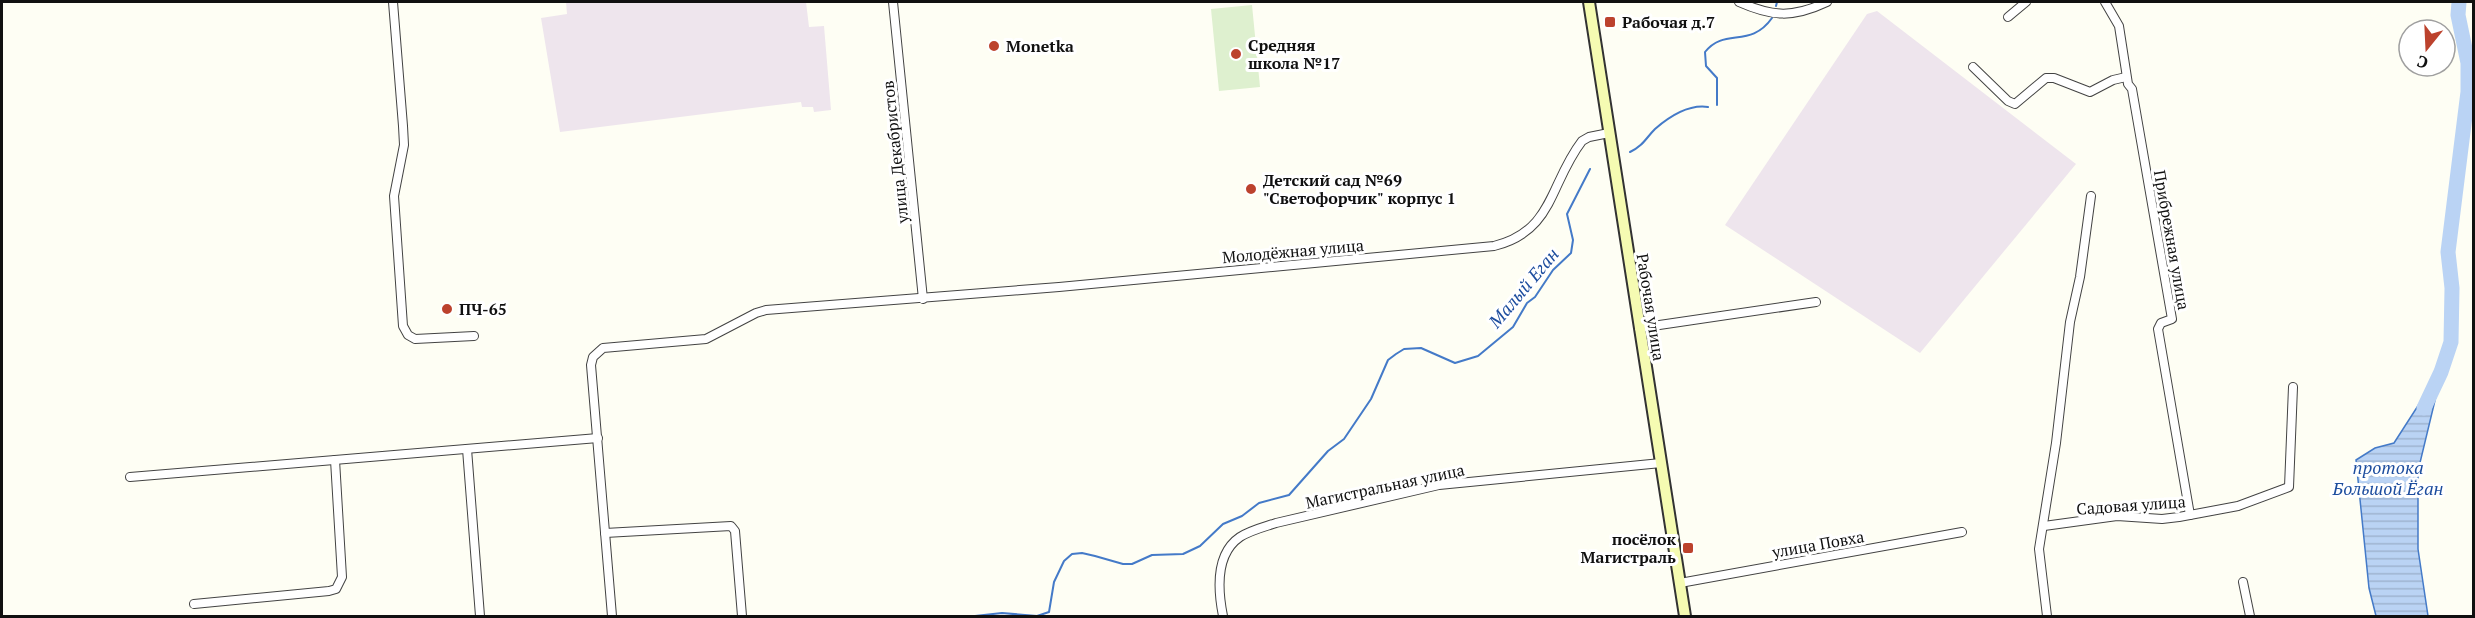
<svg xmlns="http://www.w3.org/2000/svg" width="2475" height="618" viewBox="0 0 2475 618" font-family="'PT Serif',serif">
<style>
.industrial{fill:#eee5ed}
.pitch{fill:#def0cf}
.water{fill:url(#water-rules);stroke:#447ac8;stroke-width:1.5}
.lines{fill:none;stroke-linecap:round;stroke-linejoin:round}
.stream{stroke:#447ac8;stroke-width:2}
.river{stroke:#bad3f4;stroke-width:15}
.street-casing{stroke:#434343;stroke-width:10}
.secondary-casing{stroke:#323232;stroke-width:14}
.street{stroke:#fff;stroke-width:8}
.secondary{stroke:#f5fbb2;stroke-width:10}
.poi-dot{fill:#bc422d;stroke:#fff;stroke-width:2}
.labels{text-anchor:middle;stroke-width:6;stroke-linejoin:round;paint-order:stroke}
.poi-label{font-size:16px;font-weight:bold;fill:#101010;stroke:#fff;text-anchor:start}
.street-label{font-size:16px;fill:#101010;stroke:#fff}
.water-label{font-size:18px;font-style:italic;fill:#1d4d9e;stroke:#fff}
</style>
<defs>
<pattern id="water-rules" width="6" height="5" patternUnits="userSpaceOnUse" patternTransform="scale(1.5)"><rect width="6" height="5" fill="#bad3f4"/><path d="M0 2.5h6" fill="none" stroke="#9fb4d0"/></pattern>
</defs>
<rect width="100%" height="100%" fill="#fefef4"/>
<!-- industrial -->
<g class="industrial">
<polygon points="566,2 806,2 809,27 824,26 831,110 814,112 813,107 802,107 801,102 560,132 541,18 567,14"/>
<polygon points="1877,11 2076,164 1920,353 1725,225 1867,14"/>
</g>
<!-- pitch -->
<polygon class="pitch" points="1252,5 1260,87 1219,91 1211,9"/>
<!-- water -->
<polygon class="water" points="2430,387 2437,392 2418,471 2418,549 2428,616 2376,616 2369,588 2356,460 2375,448 2394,443"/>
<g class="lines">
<!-- stream -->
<g class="stream">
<polyline points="2456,2 2458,15"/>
<polyline points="1776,6 1777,2"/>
<path d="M1717,105V78L1706,66L1705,52C1725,27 1750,49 1772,18"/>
<path d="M1630,152C1643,146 1646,138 1655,129C1670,116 1688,104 1708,107"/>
<polyline points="975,616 1002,613 1037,616 1049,612 1054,582 1064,561 1072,554 1082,553 1095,556 1123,564 1132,564 1152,555 1183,554 1200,546 1223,524 1242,516 1259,503 1289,495 1328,451 1344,439 1371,399 1388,360 1396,354 1404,349 1421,348 1455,363 1478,356 1513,327 1527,303 1535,297 1553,270 1571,253 1573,240 1567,214 1590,169"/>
</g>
<!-- river -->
<polyline class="river" points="2424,408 2441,372 2451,342 2452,288 2448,252 2468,92 2468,63 2458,15 2459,2"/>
<defs>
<g id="street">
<polyline points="393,2 403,126 404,145 394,196 403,326 408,335 415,339 474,336"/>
<polyline points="893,2 923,299"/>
<path d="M1739,2C1773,17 1793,18 1827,2"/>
<polyline points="2105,2 2119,26 2128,84 2132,89 2172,319 2161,323 2158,329 2190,515"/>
<polyline points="2008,17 2026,2"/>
<polyline points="1973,67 2008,101 2015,104 2046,78 2054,78 2090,92 2113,80 2126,77"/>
<polyline points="1639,328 1816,302"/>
<polyline points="467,449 480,616"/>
<polyline points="130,477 598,438"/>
<polyline points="2044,526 2117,516 2162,519 2179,517 2238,506 2289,487 2293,387"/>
<polyline points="605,533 731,526 735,531 742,616"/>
<polyline points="2243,582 2250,616"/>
<polyline points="1680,583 1962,532"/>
<polyline points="194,604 329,591 336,589 342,577 335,460"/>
<path d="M612,616L591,365L593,357L603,348L706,339L756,313L766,310L1059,287L1494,246C1554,231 1549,184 1582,141L1589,137L1609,133"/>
<path d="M1223,616C1218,591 1215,554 1240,537C1251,530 1264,527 1276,523L1439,485L1661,463"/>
<polyline points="2047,616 2039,549 2056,443 2070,322 2080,277 2091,196"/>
</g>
<polyline id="secondary" points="1589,2 1685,616"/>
</defs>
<!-- street casing -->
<use href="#street" class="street-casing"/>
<!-- secondary casing -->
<use href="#secondary" class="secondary-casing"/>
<!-- street -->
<use href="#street" class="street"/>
<!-- secondary -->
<use href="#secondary" class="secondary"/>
</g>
<!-- markers -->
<g class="poi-dot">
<rect x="1604" y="16" width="12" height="12" rx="3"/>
<circle cx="994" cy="46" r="6"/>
<circle cx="1236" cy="54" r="6"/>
<circle cx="1251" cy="189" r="6"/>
<circle cx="447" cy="309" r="6"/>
<rect x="1682" y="542" width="12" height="12" rx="3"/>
</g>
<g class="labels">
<!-- poi labels -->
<g class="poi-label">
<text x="1622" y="28">Рабочая д.7</text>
<text x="1248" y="51">Средняя<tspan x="1248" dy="18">школа №17</tspan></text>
<text x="1006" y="52">Monetka</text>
<text x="1263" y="186">Детский сад №69<tspan x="1263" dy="18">"Светофорчик" корпус 1</tspan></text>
<text x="459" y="315">ПЧ-65</text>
<text x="1676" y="545" text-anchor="end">посёлок<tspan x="1676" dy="18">Магистраль</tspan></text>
</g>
<!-- street labels -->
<g class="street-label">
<text transform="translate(895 152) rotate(-96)" y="6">улица Декабристов</text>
<text transform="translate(2172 240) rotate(80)" y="6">Прибрежная улица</text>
<text transform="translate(1293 251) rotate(-5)" y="6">Молодёжная улица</text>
<text transform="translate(1651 307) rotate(81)" y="6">Рабочая улица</text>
<text transform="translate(1385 486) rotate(-12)" y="6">Магистральная улица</text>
<text transform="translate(2131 505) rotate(-4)" y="6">Садовая улица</text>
<text transform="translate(1818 544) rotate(-10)" y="6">улица Повха</text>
</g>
<!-- water labels -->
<g class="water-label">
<text transform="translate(1524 288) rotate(-50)" y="6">Малый Еган</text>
<text x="2388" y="474">протока<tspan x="2388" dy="21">Большой Ёган</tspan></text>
</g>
</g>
<!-- border -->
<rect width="2475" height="618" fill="none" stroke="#101010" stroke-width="6"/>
<!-- north arrow -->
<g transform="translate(2427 48) rotate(198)"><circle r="28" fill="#ffffff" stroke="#9f9f9f" stroke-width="1.5"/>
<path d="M0-4.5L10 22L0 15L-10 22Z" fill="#bc422d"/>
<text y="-9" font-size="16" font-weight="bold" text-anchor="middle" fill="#101010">С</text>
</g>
</svg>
